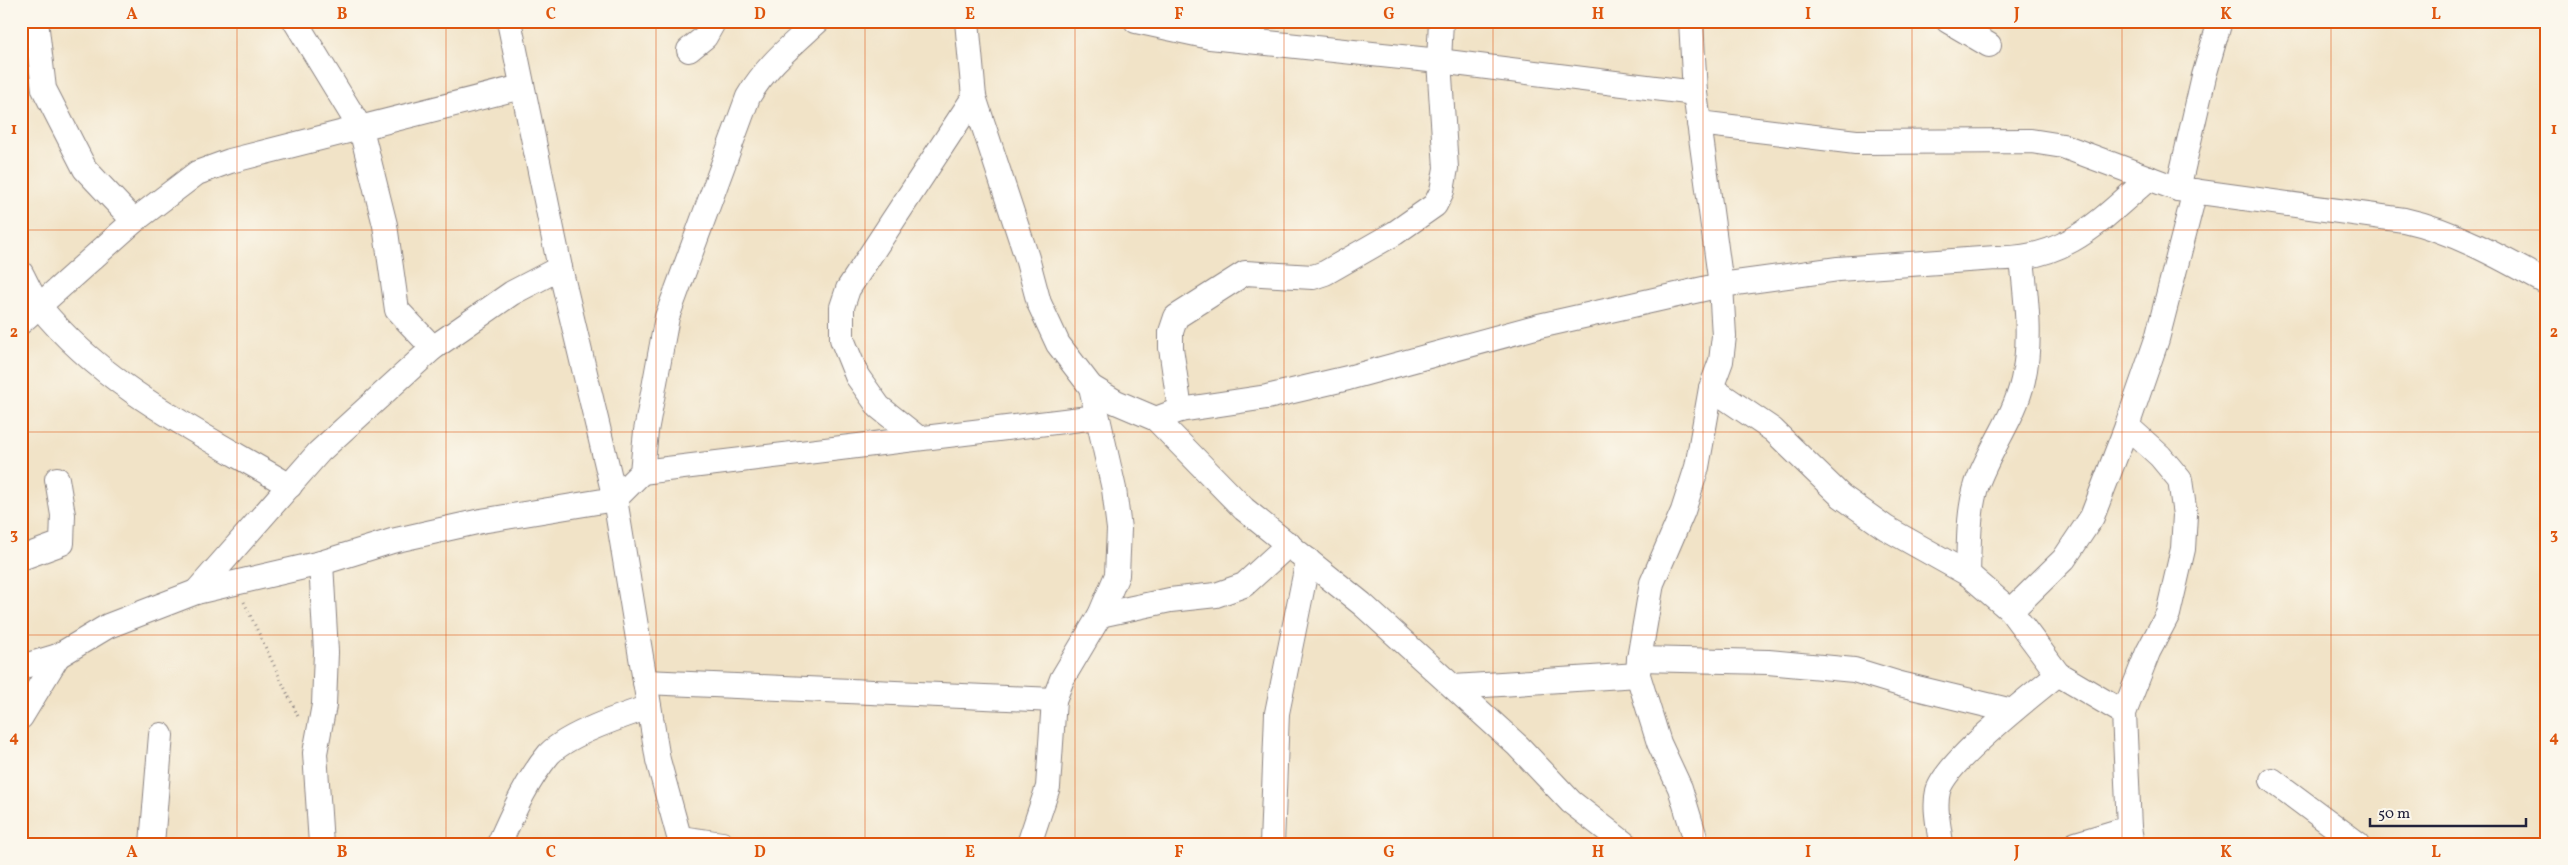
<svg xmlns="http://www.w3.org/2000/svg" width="2568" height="865" viewBox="0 0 2568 865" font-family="Vollkorn,serif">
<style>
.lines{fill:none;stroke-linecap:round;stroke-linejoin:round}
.minor-casing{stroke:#8a8281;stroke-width:26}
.path{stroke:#8a8281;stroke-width:3;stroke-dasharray:1 4;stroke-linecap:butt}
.minor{stroke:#fff;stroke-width:24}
.grid{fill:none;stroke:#de560e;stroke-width:1;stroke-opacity:0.55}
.neatline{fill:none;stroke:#de560e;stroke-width:2}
.grid-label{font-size:16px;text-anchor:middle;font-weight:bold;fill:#de560e}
</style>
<rect width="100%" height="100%" fill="#fbf7ec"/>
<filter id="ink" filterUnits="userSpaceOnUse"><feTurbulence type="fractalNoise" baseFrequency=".02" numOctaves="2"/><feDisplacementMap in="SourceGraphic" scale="10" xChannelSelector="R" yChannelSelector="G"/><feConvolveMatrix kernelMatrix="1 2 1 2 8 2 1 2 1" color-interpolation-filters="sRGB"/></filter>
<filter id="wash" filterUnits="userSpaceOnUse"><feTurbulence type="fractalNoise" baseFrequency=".0096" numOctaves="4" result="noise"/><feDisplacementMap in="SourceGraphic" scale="20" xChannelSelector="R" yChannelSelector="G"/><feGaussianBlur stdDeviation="1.12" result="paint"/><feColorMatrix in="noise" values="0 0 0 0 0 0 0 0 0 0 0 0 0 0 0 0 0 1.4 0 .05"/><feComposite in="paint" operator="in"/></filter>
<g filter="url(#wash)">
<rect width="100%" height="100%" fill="#f1e3c7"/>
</g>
<g filter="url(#ink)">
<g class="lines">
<defs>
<g id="minor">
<polyline points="36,21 44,89 85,169 134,221"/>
<polyline points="295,21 361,129 385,225 397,310 433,348"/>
<polyline points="509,21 560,268 615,499 658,760 681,844"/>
<polyline points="967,21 974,97 1027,258 1039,303 1058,344 1091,387 1116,402 1156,419 1244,509 1362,604 1518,746 1571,802 1625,844"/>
<polyline points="1136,21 1210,37 1439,61 1695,93"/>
<polyline points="1691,21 1695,93 1721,285 1724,336 1721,361 1711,388 1697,467 1683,511 1652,583 1639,659 1638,675 1659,743 1680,788 1697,844"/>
<polyline points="1948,21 1989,45"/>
<polyline points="689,50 705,37 714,21"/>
<path d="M1699,123L1856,142L2031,141L2063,146L2178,189L2404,220C2454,231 2502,258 2547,283"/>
<polyline points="2178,189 2204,76 2220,21"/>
<path d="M21,273C27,284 32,297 40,307C105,388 202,434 290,486"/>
<polyline points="21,322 134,221 197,173 230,161 521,87"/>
<polyline points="1711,388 1773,430 1841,496 1886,528 1968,574 2011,611 2058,674 2124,713"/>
<polyline points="1180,410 1171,348 1171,332 1176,317 1245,273 1313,277 1325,273 1395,233 1435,205 1442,191 1446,168 1439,61 1441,21"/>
<path d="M1156,419L1180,410L1267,397L1348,378L1539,326L1721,285L1838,269L1996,258C2065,261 2101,220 2149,178"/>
<polyline points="2127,426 2160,456 2180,480 2185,515 2183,549 2168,614 2148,652 2124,713 2129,828 2132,844"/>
<polyline points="918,438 879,407 857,376 842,339 842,307 848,289 974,97"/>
<polyline points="642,472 1097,417"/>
<polyline points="21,558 62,543 63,515 57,479"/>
<path d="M1968,574C1969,544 1968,512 1977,484C1990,448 2015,417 2023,380C2032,340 2026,299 2022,259"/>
<polyline points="196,592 319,452 433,348 512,293 560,268"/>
<polyline points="2011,611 2064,559 2092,517 2127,426 2157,339 2195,191"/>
<polyline points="1100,615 1170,600 1216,595 1244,585 1289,544"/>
<polyline points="1639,659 1768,662 1854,670 1900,684 2012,711"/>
<path d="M21,667L58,656L108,626L196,592L321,563L392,541L481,521L615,499L642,472L646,431L667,317L748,97C766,66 792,45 818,21"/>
<polyline points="645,682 1054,700"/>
<polyline points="1454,687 1638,675"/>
<polyline points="21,717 58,656"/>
<polyline points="2272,780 2358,844"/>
<polyline points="680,838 722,844"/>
<polyline points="152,844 161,735"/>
<polyline points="321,844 315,753 324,705 326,652 321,563"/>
<path d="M499,844C513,813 527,780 549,754C568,734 622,716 649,707"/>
<polyline points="1029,844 1048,787 1054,700 1062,679 1100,615 1117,575 1119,529 1114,489 1091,387"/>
<polyline points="1272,844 1277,713 1308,560"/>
<path d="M1941,844C1939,826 1934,808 1938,791C1945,763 2033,694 2058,674"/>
<polyline points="2076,844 2129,828"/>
</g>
</defs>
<!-- minor casing -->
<use href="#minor" class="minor-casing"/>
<!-- path -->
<polyline class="path" points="244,602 298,716"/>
<!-- minor -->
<use href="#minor" class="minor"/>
</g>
</g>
<!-- grid -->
<path class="grid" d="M237,21V844M446,21V844M656,21V844M865,21V844M1075,21V844M1284,21V844M1493,21V844M1703,21V844M1912,21V844M2122,21V844M2331,21V844M21,230H2547M21,432H2547M21,635H2547"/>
<!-- margin -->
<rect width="2568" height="865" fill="none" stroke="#fbf7ec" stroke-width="55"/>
<!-- scale -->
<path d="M2370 818v8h156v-8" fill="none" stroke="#22223b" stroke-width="2.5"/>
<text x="2378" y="818" font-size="15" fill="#22223b" stroke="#fbf7ec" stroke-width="4" paint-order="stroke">50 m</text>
<rect x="28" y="28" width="2512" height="810" class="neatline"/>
<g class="grid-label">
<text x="132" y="19">A</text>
<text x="342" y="19">B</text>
<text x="551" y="19">C</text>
<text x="760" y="19">D</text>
<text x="970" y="19">E</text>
<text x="1179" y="19">F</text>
<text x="1389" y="19">G</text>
<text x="1598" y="19">H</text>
<text x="1808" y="19">I</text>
<text x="2017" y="19">J</text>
<text x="2226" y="19">K</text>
<text x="2436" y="19">L</text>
<text x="14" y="134">1</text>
<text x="2554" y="134">1</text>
<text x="14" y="337">2</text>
<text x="2554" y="337">2</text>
<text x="14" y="539">3</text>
<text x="2554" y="539">3</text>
<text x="14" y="742">4</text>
<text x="2554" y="742">4</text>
<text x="132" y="857">A</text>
<text x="342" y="857">B</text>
<text x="551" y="857">C</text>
<text x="760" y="857">D</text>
<text x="970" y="857">E</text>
<text x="1179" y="857">F</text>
<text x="1389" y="857">G</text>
<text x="1598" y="857">H</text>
<text x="1808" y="857">I</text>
<text x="2017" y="857">J</text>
<text x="2226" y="857">K</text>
<text x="2436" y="857">L</text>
</g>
</svg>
